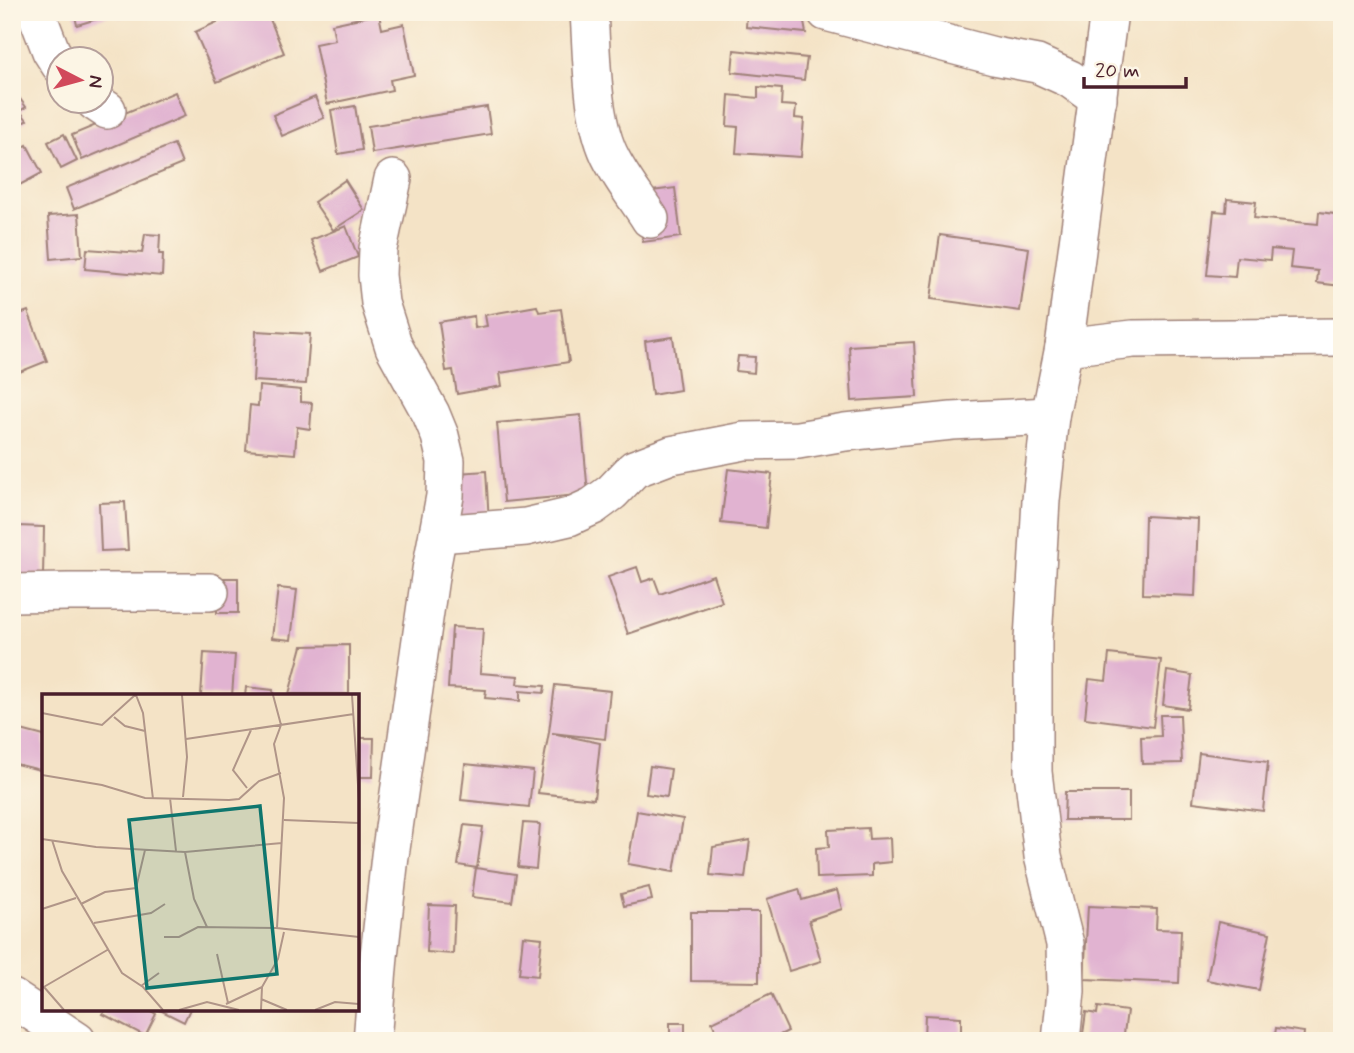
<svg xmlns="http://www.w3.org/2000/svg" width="1354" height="1053" viewBox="0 0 1354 1053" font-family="Mynerve,sans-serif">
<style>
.building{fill:#e1b3d1}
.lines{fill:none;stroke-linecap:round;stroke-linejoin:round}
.street-casing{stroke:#9f8178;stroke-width:40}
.street{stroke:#fff;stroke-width:37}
.inset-road{fill:none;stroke:#b09588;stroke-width:2}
.view{fill:#0f766e;fill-opacity:0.15;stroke:#0f766e;stroke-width:3.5}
.inset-edge{fill:none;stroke:#4a1f2b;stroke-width:3.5}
</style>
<rect width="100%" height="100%" fill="#fcf5e5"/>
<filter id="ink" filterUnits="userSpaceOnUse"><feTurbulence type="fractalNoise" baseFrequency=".0143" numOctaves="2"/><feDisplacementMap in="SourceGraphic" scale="14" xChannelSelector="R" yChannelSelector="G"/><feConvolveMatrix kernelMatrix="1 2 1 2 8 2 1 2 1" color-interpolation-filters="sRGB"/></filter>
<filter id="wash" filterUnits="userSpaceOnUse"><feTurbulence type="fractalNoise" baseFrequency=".00686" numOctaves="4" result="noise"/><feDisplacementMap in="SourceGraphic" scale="28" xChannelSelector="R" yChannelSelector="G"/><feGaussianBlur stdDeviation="1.57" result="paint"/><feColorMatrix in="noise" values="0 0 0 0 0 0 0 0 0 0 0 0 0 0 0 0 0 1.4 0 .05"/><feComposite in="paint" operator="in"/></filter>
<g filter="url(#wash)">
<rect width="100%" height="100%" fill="#f4e3c6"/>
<g id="blocks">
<!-- building -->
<g class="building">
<polygon points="74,12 135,12 136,13 119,18 117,13 77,25"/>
<polygon points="239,12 267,12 284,53 217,82 195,32"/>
<polygon points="747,12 802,12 806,33 746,27"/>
<polygon points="379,14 382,29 404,24 414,75 390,80 392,90 327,104 315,44 335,40 332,24"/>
<polygon points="734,50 807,58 804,80 732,72"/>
<polygon points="758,87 782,89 781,105 796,106 795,118 804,119 801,157 736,153 738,127 727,126 729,95 758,98"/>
<polygon points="12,88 26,107 20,111 27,120 12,130"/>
<polygon points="175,92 185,116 82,160 72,135"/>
<polygon points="315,97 324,118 282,136 273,115"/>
<polygon points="355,106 362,150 338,154 331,110"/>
<polygon points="487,107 491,134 372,153 368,126"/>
<polygon points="64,134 77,161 61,169 48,142"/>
<polygon points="174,144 182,164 74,209 66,188"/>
<polygon points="27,145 42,173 12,189 12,154"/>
<polygon points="345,180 364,210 333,230 314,202"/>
<polygon points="675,188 681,237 643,242 640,223 652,191"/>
<polygon points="1227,199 1256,202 1254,218 1318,224 1319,212 1342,215 1342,286 1317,283 1318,271 1290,268 1292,251 1271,249 1270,260 1237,257 1235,277 1207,275 1214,211 1226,212"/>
<polygon points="79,214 82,256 51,259 48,216"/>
<polygon points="346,226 358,257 323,271 311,240"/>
<polygon points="145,234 160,235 159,254 163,254 162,276 85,269 87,249 142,253"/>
<polygon points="940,235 1029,248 1020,311 931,299"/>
<polygon points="537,306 539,312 561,309 569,362 500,373 502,386 457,394 453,370 446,371 439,322 474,316 475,328 487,326 485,315"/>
<polygon points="28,311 47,361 12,375 12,317"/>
<polygon points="256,331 310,334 306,384 253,381"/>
<polygon points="673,337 680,390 652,395 645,341"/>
<polygon points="914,342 917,397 852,401 849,346"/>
<polygon points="738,356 755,357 754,373 736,371"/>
<polygon points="259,386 301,390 301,402 312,403 310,429 297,427 295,454 246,450 250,405 258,406"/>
<polygon points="581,415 588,494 504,502 497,423"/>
<polygon points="728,469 772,474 766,528 721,523"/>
<polygon points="486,471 489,522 462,524 458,473"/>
<polygon points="125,502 128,550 101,551 99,503"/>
<polygon points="1145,516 1198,519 1195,596 1143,594"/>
<polygon points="17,526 44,527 43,576 16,575"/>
<polygon points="637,567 642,582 654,578 660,594 713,575 722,602 628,634 608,577"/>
<rect x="217" y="578" width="21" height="35"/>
<polygon points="278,588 297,590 291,640 272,638"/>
<polygon points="452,627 483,629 480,673 518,676 517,684 545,686 544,693 520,691 520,701 485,698 486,690 448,688"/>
<polygon points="349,645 349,694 289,694 302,646"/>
<polygon points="204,653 235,655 232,696 201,695"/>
<polygon points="1109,654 1161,660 1153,727 1085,718 1089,679 1106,681"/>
<polygon points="1167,671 1192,675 1188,709 1163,705"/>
<polygon points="555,685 610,691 605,739 552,733 600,743 594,799 538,793 549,732"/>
<polygon points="246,687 273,690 273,696 245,696"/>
<polygon points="1160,715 1180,715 1182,763 1142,764 1141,737 1161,736"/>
<polygon points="21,730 44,736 44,771 12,763"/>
<polygon points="357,738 374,738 373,777 357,777"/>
<polygon points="1199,753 1268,762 1263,811 1193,802"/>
<polygon points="465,764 533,771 529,807 461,800"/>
<polygon points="650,766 671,769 667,797 646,794"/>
<polygon points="1065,792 1129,792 1129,820 1064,820"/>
<polygon points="637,811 683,819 674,872 628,864"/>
<polygon points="523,823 540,824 536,869 518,867"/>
<polygon points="464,825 483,827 477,868 458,865"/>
<polygon points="868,828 869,839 890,838 891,862 872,864 872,876 817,878 816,848 829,847 828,830"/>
<polygon points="750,840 745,878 710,875 713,847"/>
<polygon points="476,868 516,874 512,902 472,897"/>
<polygon points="649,887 652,900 624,906 621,894"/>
<polygon points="799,889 802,900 837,890 842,909 809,920 821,961 789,971 767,899"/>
<polygon points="429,905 455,906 453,954 427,952"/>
<polygon points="1088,906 1157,909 1156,929 1181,930 1179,983 1084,979"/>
<polygon points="691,912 759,912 759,982 691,981"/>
<polygon points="1218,922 1270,933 1259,990 1207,980"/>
<polygon points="523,936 542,938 538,976 519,974"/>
<polygon points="771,994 788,1031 768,1041 720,1041 712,1022"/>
<polygon points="1098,1007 1127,1011 1123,1041 1082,1041 1086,1012 1097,1014"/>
<polygon points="106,1009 147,1009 156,1014 145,1036 103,1014"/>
<polygon points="158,1009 190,1009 184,1022"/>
<polygon points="925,1015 961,1017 961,1039 924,1037"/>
<rect x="670" y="1023" width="15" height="17"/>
<polygon points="1276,1028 1304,1032 1303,1041 1274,1041"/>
</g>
</g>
</g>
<g filter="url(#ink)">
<use href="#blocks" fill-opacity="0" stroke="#9f8178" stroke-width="2"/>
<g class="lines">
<defs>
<g id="street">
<polyline points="36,12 51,51 60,65"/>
<path d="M589,12C592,56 591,122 612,160C623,181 638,200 650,219"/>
<polyline points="826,12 994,56 1037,64 1070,79 1098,99"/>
<polyline points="95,102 107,110"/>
<polyline points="1064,347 1133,339 1342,337"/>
<polyline points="438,534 526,527 569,517 593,506 612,492 634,469 671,455 744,441 798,440 845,432 952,421 1050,416"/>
<polyline points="12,593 69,592 210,592"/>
<polyline points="12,998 77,1041"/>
<polyline points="372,1041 379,956 390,856 431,570 445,496 446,461 440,436 431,414 394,347 380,303 377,275 378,249 393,179"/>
<polyline points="1061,1041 1066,991 1065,944 1043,856 1033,772 1033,640 1041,500 1050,416 1064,347 1109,12"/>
</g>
</defs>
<!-- street casing -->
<use href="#street" class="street-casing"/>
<!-- street -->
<use href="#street" class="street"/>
</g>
</g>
<!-- overview -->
<g transform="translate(42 694)">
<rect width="317" height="317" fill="#f4e3c6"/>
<path class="inset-road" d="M94,1L101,19L111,105M140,1L145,63L141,103M231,1L239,31L232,50L242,104L235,234L317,243M310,1L317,106M0,19L60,31L93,1M72,23L83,32L103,37M144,45L312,20M0,81L60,91L103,104L187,106L197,105L217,87L239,79M205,94L191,76L209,36M128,104L134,157M242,126L317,129M0,145L54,153L143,158L240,149M10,146L20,177L80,279L101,293L121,316M143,158L152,205L165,233M39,210L63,198L94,194L103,156M0,215L34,204M52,229L109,219L123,210M122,243H137L156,233L235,234M175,260L186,309M99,292L117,279M2,293L22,316M0,294L67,255M219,305L245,316M184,310L220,293M137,316L165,308L197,316M219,316L220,293L236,265L242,238M273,316L293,308L317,310"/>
<path class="view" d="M218,112L235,280L105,294L87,126Z"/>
<rect width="317" height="317" class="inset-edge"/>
</g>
<!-- margin -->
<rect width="1354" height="1053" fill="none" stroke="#fcf5e5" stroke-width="42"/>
<!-- north arrow -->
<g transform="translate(80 80) rotate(96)"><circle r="33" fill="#fcf5e5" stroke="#b59f9b" stroke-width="2"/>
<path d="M0-5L12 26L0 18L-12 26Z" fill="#d1495b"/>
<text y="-10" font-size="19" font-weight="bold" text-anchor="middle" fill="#4a1f2b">N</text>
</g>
<!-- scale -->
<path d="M1084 77v10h102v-10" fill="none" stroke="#4a1f2b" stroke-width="3.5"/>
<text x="1095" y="77" font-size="21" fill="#4a1f2b" stroke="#fcf5e5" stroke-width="5" paint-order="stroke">20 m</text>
</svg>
